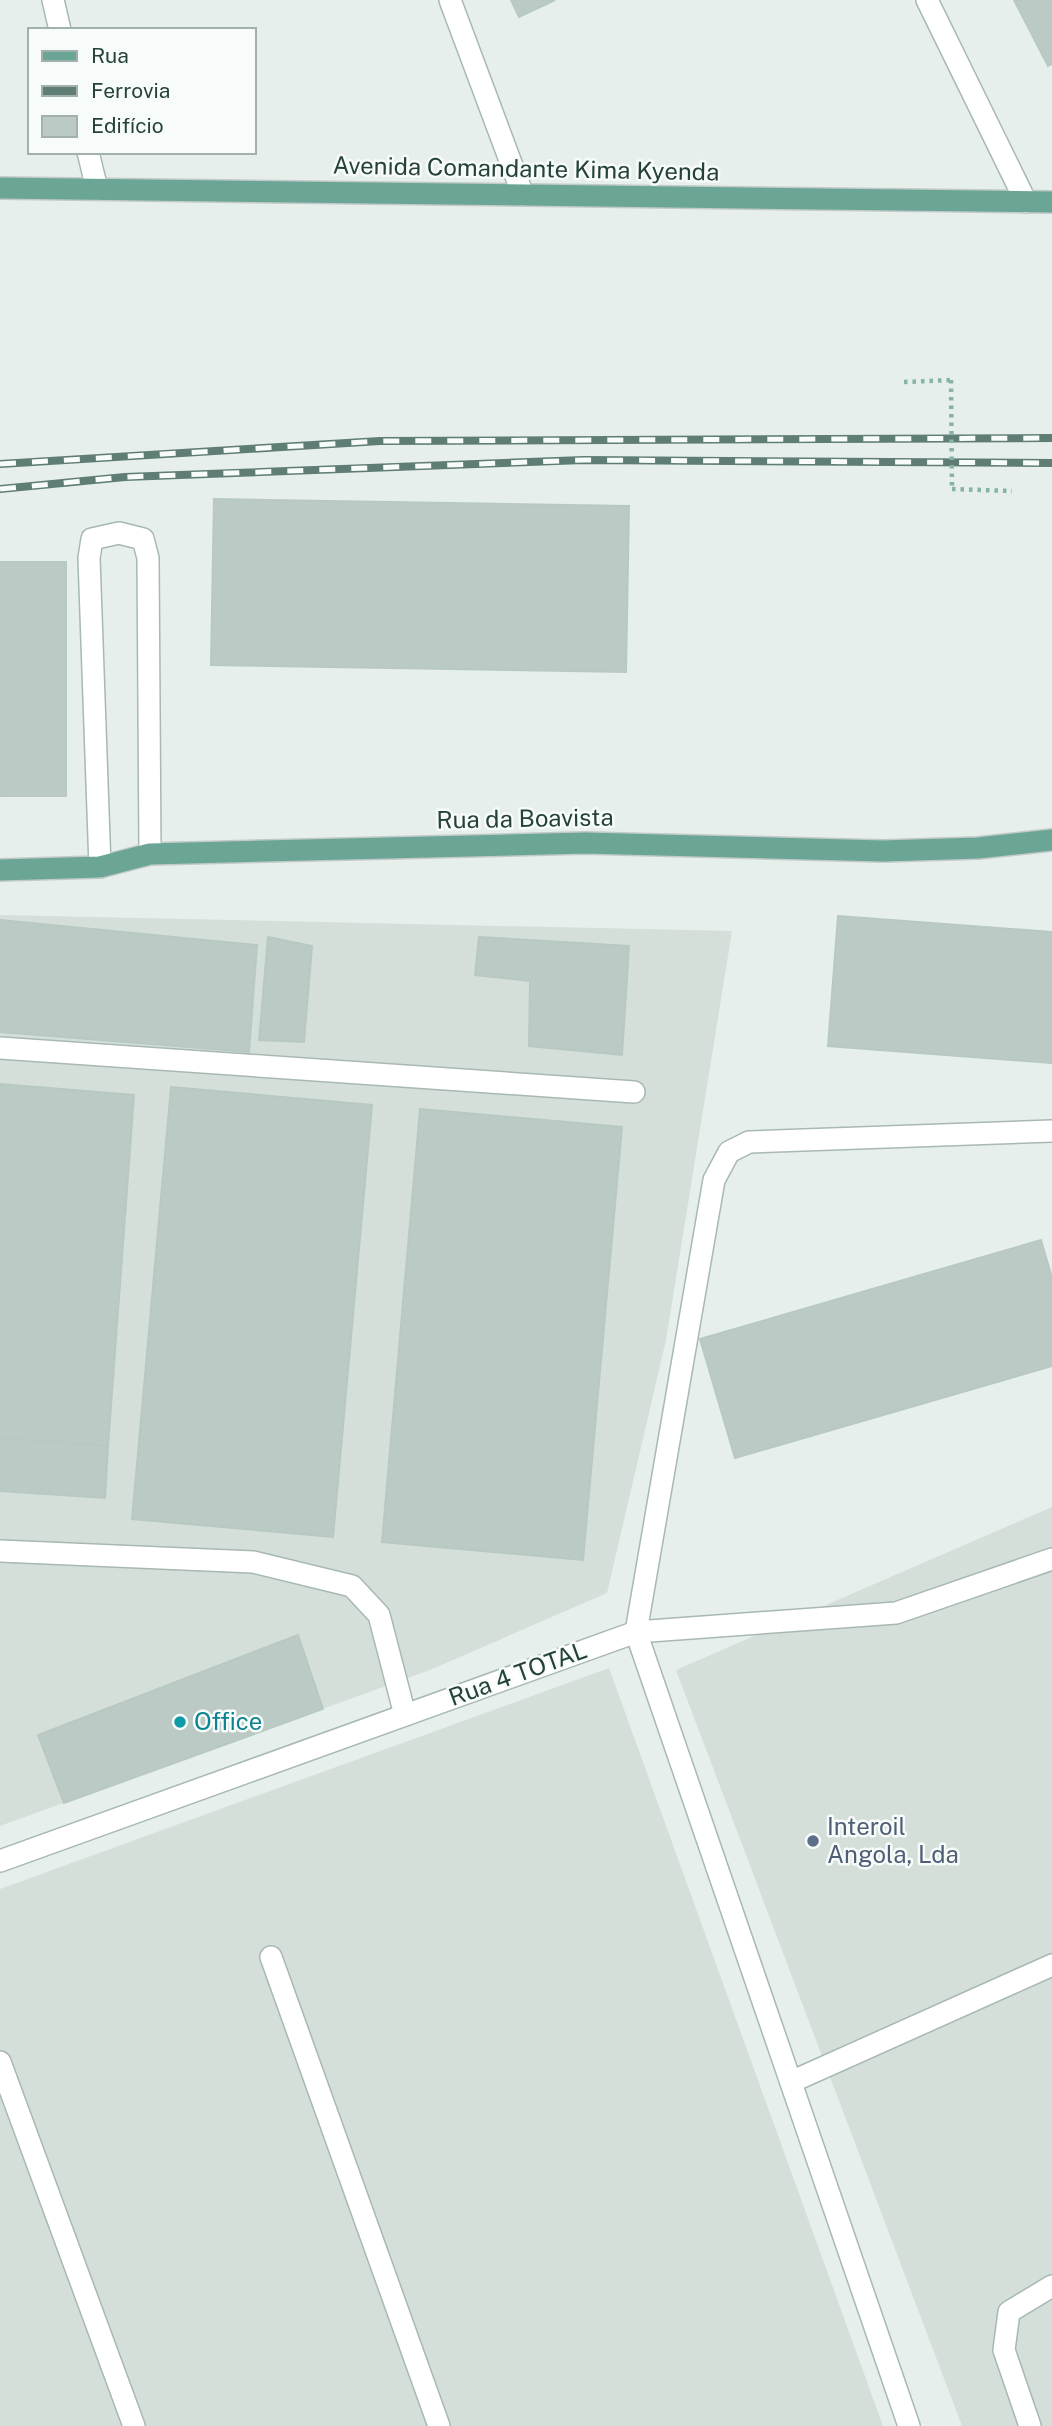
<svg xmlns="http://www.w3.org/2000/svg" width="1052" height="2426" viewBox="0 0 1052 2426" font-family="'Public Sans',sans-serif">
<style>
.built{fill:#d4dfda}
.building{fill:#bbcac4;stroke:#b8c9c2;stroke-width:2}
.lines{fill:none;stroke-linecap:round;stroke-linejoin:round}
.service-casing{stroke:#a8b8b2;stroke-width:24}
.minor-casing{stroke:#a8b8b2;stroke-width:24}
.primary-casing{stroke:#c2cac8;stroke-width:24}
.path{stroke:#86b3a5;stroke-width:4.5;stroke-dasharray:3.5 5;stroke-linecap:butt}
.service{stroke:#fff;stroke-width:21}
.minor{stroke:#fff;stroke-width:21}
.primary{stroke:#6aa596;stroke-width:21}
.rail-casing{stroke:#5f7d75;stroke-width:8}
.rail{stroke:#f7fbf9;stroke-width:5;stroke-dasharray:16;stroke-linecap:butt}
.path-bridge{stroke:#86b3a5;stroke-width:4.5;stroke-dasharray:3.5 5;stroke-linecap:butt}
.culture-dot{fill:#0f9aa8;stroke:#f7fbf9;stroke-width:2.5}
.service-dot{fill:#5c6f8a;stroke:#f7fbf9;stroke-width:2.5}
.labels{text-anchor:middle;stroke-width:5;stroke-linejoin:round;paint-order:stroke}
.street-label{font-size:24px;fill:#24423a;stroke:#f7fbf9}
.culture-label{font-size:24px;fill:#0d838f;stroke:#f7fbf9;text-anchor:start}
.service-label{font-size:24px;fill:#4e5e75;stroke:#f7fbf9;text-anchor:start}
</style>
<rect width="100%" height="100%" fill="#e6efeb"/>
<!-- built -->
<g class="built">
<polygon points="0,915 732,931 666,1340 607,1593 430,1670 0,1826"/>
<polygon points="1052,1507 1052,2426 962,2426 676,1670"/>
<polygon points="609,1668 883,2426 0,2426 0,1889"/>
</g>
<!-- building -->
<g class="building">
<polygon points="511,0 555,0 519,17"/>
<polygon points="1014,0 1052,0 1052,64 1048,66"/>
<polygon points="214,499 629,506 626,672 211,665"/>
<rect x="0" y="562" width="66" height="234"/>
<polygon points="838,916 1052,932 1052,1063 828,1046"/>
<polygon points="0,920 257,945 249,1052 0,1032"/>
<polygon points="268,937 312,946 304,1042 259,1040"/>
<polygon points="479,937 629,946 622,1055 529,1046 530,981 475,975"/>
<polygon points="0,1084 134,1095 108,1446 0,1438"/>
<polygon points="171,1087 372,1105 333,1537 132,1519"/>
<polygon points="420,1109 622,1127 583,1560 382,1542"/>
<polygon points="1041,1240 1052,1278 1052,1366 735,1458 700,1339"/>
<polygon points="0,1438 108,1446 105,1498 0,1491"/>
<polygon points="298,1635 323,1709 64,1803 38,1735"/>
</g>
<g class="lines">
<defs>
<g id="service">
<polyline points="53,0 60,30"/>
<polyline points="450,0 523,195"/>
<polyline points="88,152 97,189"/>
<polyline points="100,867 89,558 92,539 119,533 143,539 148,558 150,854"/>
<polyline points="0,1048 634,1092"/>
<polyline points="0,1551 253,1562 352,1586 379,1615 405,1715"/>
<polyline points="0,1861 636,1632 896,1613 1052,1559"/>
<polyline points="271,1957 439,2426"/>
<polyline points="0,2062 134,2426"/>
<polyline points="791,2082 1052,1965"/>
<polyline points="909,2426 636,1632 714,1180 729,1152 749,1142 1052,1131"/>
<polyline points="1030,2426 1004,2350 1009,2312 1052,2286"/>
</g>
<polyline id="minor" points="927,0 1026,202"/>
<g id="primary">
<polyline points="0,188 1052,202"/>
<polyline points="0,870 100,867 150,854 585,843 883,851 978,848 1052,840"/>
</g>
</defs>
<!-- service casing -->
<use href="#service" class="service-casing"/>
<!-- minor casing -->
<use href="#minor" class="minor-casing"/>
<!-- primary casing -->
<use href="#primary" class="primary-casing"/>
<!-- path -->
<g class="path">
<polyline points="904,382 951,380"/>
<polyline points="952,489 1012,491"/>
</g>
<!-- service -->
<use href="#service" class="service"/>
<!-- minor -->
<use href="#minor" class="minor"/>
<!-- primary -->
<use href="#primary" class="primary"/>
<defs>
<g id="rail">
<polyline points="0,464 380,441 1052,438"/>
<polyline points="0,489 125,477 584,460 1052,463"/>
</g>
</defs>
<!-- rail casing -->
<use href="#rail" class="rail-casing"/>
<!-- rail -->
<use href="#rail" class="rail"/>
<!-- path-bridge -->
<polyline class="path-bridge" points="951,380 952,489"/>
</g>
<!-- markers -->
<circle class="culture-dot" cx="180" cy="1722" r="7"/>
<circle class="service-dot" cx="813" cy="1841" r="7"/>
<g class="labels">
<!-- street labels -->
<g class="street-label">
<text transform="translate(526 169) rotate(1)" y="8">Avenida Comandante Kima Kyenda</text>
<text transform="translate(525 819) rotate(-1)" y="8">Rua da Boavista</text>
<text transform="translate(518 1674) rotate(-20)" y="8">Rua 4 TOTAL</text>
</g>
<!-- culture labels -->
<g class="culture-label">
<text x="194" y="1730">Office</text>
</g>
<!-- service labels -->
<g class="service-label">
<text x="827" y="1835">Interoil<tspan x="827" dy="28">Angola, Lda</tspan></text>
</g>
</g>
<!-- legend -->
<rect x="28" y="28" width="228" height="126" fill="#f7fbf9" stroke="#a3b1ad" stroke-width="2"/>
<rect x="42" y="51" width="35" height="10" fill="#6aa596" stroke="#a3b1ad" stroke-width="2"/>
<text x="91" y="63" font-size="21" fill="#24423a">Rua</text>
<rect x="42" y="86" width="35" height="10" fill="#5f7d75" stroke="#a3b1ad" stroke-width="2"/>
<text x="91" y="98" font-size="21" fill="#24423a">Ferrovia</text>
<rect x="42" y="116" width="35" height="21" fill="#bbcac4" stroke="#a3b1ad" stroke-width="2"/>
<text x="91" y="133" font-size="21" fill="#24423a">Edifício</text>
</svg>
